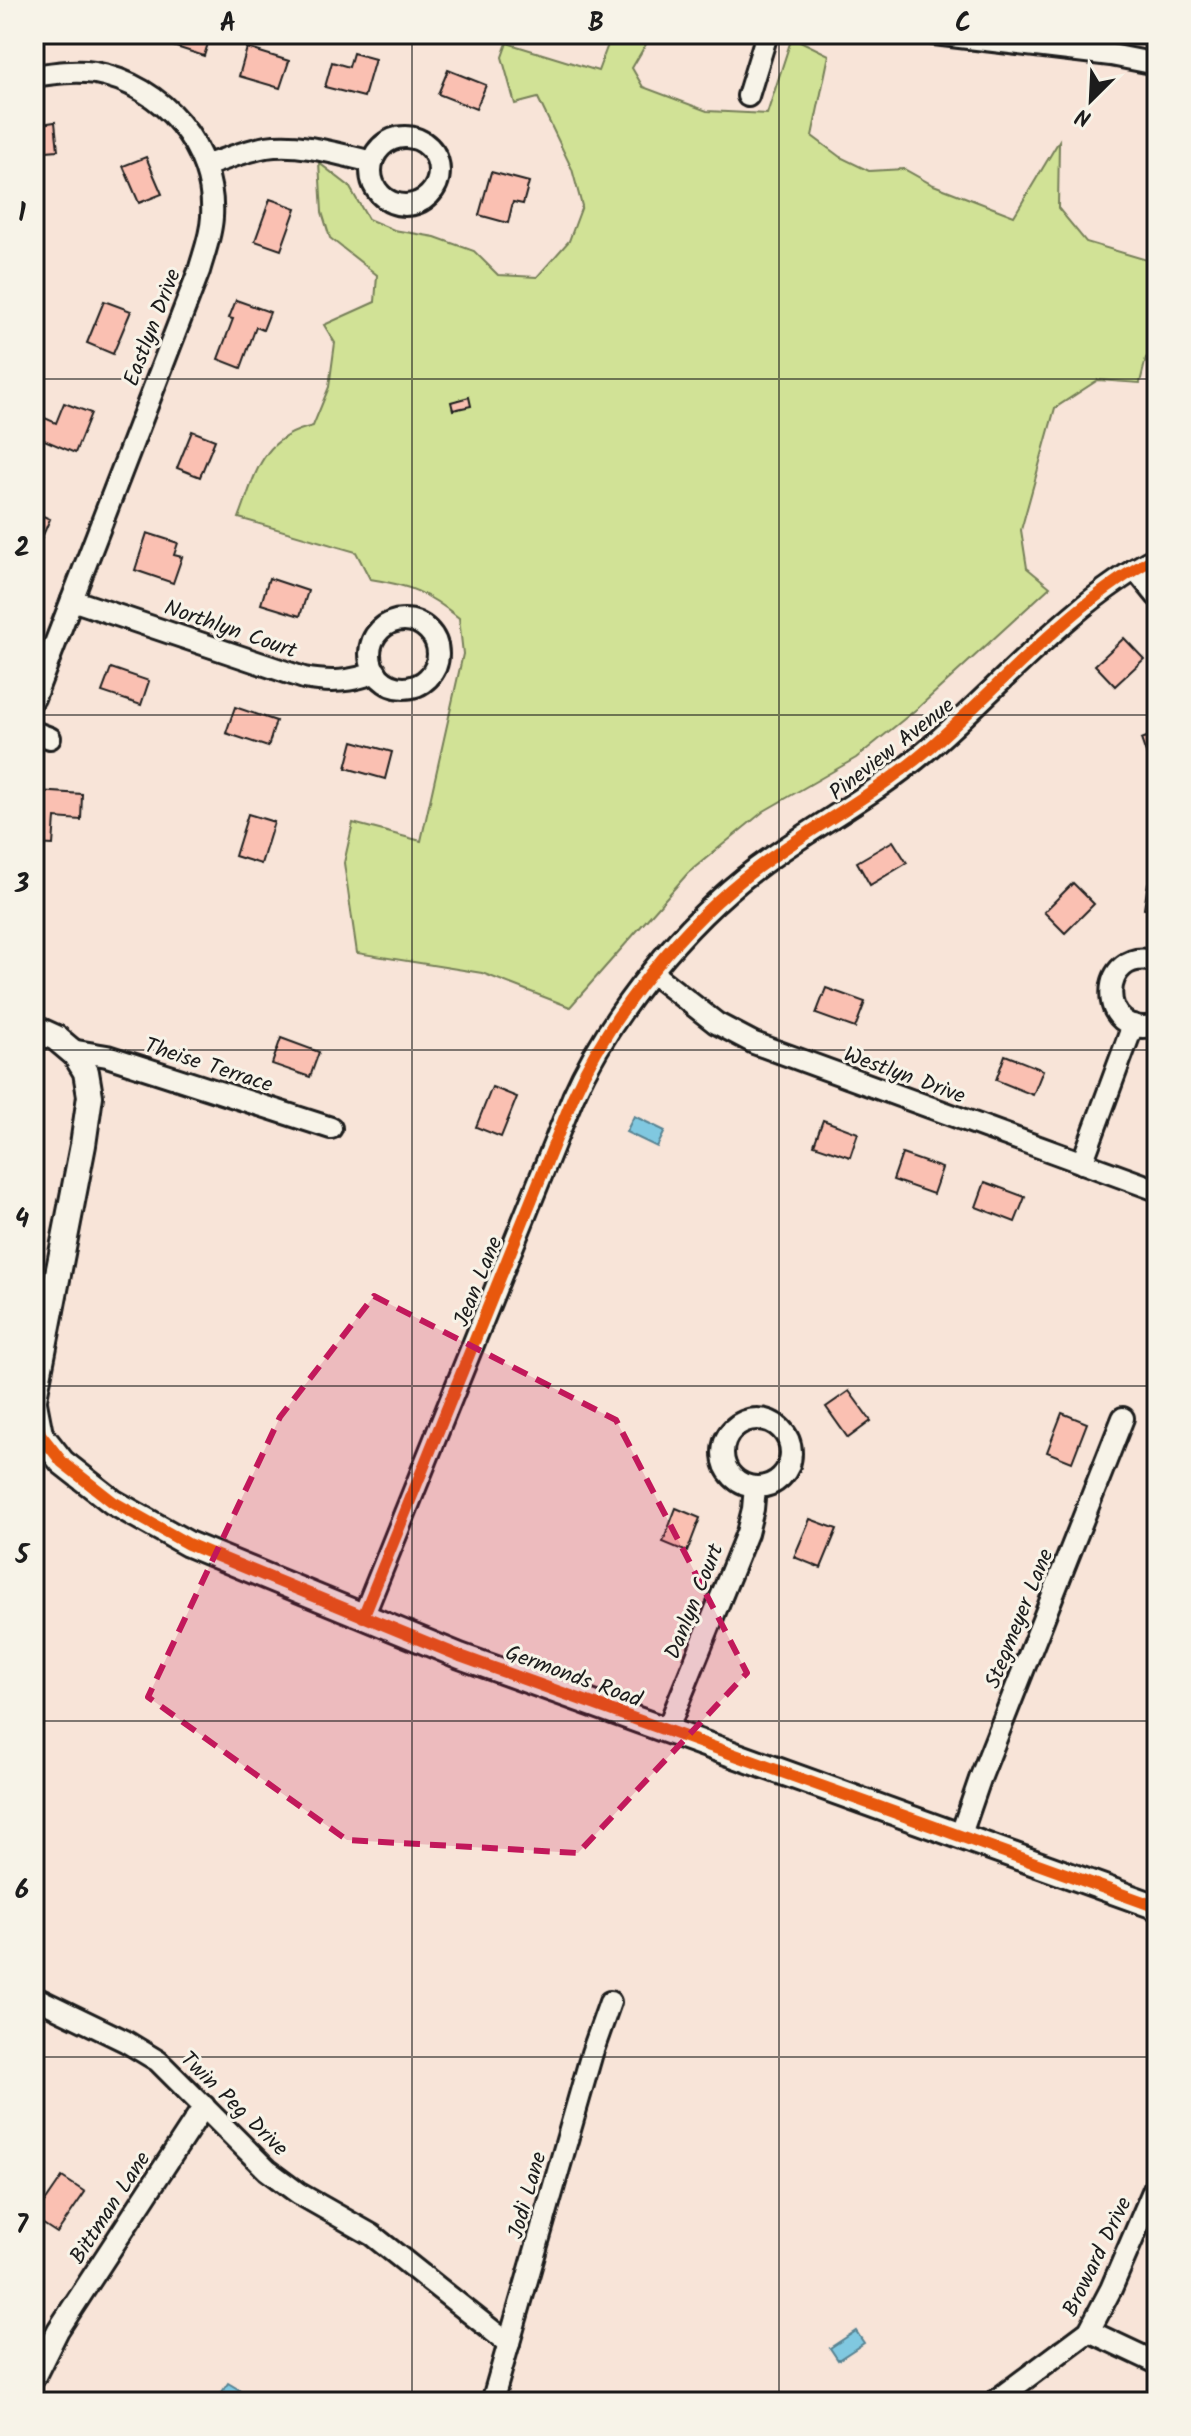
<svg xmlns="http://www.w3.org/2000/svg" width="1191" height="2436" viewBox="0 0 1191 2436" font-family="Kalam,sans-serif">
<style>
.green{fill:#d1e296;stroke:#767f59;stroke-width:2}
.water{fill:#80c8e0;stroke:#588392;stroke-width:2}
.building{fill:#fac0b2;stroke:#1c1c1c;stroke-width:2}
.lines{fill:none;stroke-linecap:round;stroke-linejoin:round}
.minor-casing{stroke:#1c1c1c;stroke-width:26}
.tertiary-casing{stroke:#1c1c1c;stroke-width:30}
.minor{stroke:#f7f3e8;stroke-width:20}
.tertiary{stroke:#f7f3e8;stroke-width:24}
.cycleway-casing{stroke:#f7f3e8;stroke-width:17}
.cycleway{stroke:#e8590c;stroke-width:12}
.marked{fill:#c2185b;fill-opacity:0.2;stroke:#c2185b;stroke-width:6;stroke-dasharray:16 10;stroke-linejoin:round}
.grid{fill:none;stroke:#1c1c1c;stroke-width:2;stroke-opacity:0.55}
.labels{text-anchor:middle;stroke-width:6;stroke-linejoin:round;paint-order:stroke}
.street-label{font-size:22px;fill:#1c1c1c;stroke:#f7f3e8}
.neatline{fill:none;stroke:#1c1c1c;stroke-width:3}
.grid-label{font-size:26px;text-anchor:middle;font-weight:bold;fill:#1c1c1c}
</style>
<rect width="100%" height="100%" fill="#f8e4d8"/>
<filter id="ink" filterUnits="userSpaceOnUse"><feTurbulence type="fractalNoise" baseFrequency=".0125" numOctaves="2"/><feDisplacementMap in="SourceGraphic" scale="16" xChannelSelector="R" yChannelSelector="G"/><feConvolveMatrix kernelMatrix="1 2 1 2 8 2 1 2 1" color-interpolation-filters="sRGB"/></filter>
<g filter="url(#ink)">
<!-- green -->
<path class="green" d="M612,34H648L649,39L632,68L643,87L707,111L767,114L792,37L829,55L812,136L840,157L869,171L904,169L931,184L1014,216L1059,141L1058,208L1086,242L1157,263V345L1146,358L1140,383L1098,380L1055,408L1021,530L1027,568L1050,587L919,707L856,758L764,811L688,873L570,1007L482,973L357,953L344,863L353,823L421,841L463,654L459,618C428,593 410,585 370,579L356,552L239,518C256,474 260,438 313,426L329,387L335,343L324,325L375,302L377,275L330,238L322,212L319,163L349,186L368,219L394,230L435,237L474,251L498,275L537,277L569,241L582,206L572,169L538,98L515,104L502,57L507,43L598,71Z"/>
<!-- water -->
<g class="water">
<polygon points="634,1116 665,1131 657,1147 626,1132"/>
<polygon points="856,2331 864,2343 838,2360 830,2348"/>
<polygon points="228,2383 253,2398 251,2402 231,2402 220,2395"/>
</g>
<!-- building -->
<g class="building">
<polygon points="170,34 211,34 204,56 167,44"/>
<polygon points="247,48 289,61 280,88 239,76"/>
<polygon points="353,53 375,59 364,97 325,87 332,62 349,67"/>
<polygon points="448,70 486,85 476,109 438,94"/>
<polygon points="55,122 58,150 34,152 34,125"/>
<polygon points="146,157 162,194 139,203 123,166"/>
<polygon points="491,172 529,182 523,204 513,202 508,223 479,215"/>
<polygon points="270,199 296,208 281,250 255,241"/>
<polygon points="236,300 270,312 263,330 256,327 241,368 218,359 233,319 229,318"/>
<polygon points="104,301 131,311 113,354 87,343"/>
<polygon points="469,397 471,406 453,410 451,402"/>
<polygon points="64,403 91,413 75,453 37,437 45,418 56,423"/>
<polygon points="192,431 215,440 200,477 177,468"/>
<polygon points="34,512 50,519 34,556"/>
<polygon points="147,533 178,543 174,555 182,557 173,583 135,570"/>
<polygon points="269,578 308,591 300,616 261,604"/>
<polygon points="1124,638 1144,659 1115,686 1095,665"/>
<polygon points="111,668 149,681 141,705 102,692"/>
<polygon points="235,707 276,721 268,747 226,733"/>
<polygon points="1157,733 1157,778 1155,779 1141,739"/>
<polygon points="353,741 392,752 385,779 346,768"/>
<polygon points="37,791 82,794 81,820 55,818 53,845 34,844"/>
<polygon points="248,814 274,822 261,864 235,856"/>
<polygon points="893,841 907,863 870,885 857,862"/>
<polygon points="1073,883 1094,904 1065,933 1044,912"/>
<polygon points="1148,883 1157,884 1157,911 1144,909"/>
<polygon points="826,988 865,1002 855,1028 816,1014"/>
<polygon points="281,1038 319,1052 310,1077 272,1064"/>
<polygon points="1005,1055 1043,1070 1033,1095 996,1080"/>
<polygon points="492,1087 517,1097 501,1137 476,1127"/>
<polygon points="823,1120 858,1133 850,1157 814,1145"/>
<polygon points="902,1154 942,1168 933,1194 893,1180"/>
<polygon points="985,1182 1025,1197 1015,1222 976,1207"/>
<polygon points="849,1391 871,1421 848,1438 826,1407"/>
<polygon points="1062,1413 1087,1423 1072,1462 1047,1452"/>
<polygon points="676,1508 700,1518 687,1552 663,1542"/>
<polygon points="810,1519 837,1529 821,1568 794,1557"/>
<polygon points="62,2177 85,2192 57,2233 34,2218"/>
</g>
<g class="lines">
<defs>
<g id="minor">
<polyline points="934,34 1111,55 1157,64"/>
<path d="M34,76C54,73 75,70 95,73C163,85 216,148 212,217C211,236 204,253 199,271L34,698"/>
<polyline points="748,96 767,34"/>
<circle cx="405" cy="171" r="34"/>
<path d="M205,166C225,159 245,151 266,147C301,142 338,154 372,162"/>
<polyline points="1135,569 1157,596"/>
<path d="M72,600L304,678C330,683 351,682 376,672"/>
<circle cx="404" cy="654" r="34"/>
<polyline points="34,732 50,738"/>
<path d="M1157,962C1097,943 1095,1042 1157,1025"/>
<polyline points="652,973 716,1023 754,1043 1157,1190"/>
<polyline points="71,1050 107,1056 331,1128"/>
<polyline points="1082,1163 1133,1025"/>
<circle cx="757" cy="1453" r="34"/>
<path d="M363,1617L573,1097C609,1015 685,922 757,868C812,827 873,796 926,751C998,689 1073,600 1157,557"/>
<polyline points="667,1730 747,1533 753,1509 755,1487"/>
<polyline points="960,1837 980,1779 1123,1418"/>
<polyline points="34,1997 125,2041 158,2061 267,2170 298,2193 372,2235 509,2344"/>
<polyline points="1089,2331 1157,2363"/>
<polyline points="34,2378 58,2330 204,2106"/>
<polyline points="492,2402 592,2053 610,2002"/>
<polyline points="994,2402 1089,2331 1111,2289 1157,2182"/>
</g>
<g id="tertiary">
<polyline points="34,1028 56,1038 75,1054 86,1072 90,1096 83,1145 34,1398"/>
<polyline points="34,1403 40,1434 62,1462 113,1502 188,1544 460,1656 1157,1907"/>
</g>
</defs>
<!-- minor casing -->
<use href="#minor" class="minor-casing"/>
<!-- tertiary casing -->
<use href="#tertiary" class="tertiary-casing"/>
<!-- minor -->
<use href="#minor" class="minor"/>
<!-- tertiary -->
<use href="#tertiary" class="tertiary"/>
<defs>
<g id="cycleway">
<polyline points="34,1403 40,1434 62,1462 113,1502 188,1544 460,1656 1157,1907"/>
<path d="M363,1617L573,1097C609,1015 685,922 757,868C812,827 873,796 926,751C998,689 1073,600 1157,557"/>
</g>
</defs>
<!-- cycleway casing -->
<use href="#cycleway" class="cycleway-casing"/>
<!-- cycleway -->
<use href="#cycleway" class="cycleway"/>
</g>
</g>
<!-- marked area -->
<path class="marked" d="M374,1296L616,1420L747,1673L578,1853L347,1840L148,1697L280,1417Z"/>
<!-- grid -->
<path class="grid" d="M412,34V2402M779,34V2402M34,379H1157M34,715H1157M34,1050H1157M34,1386H1157M34,1721H1157M34,2057H1157"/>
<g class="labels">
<!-- street labels -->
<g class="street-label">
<text transform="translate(151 327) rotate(-69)" y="8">Eastlyn Drive</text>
<text transform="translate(231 628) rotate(19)" y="8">Northlyn Court</text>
<text transform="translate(891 748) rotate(-38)" y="8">Pineview Avenue</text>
<text transform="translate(209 1064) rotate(18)" y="8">Theise Terrace</text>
<text transform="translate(905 1074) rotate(20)" y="8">Westlyn Drive</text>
<text transform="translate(477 1281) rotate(-68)" y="8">Jean Lane</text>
<text transform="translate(693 1601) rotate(-68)" y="8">Danlyn Court</text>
<text transform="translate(1018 1618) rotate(-68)" y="8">Stegmeyer Lane</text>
<text transform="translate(574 1675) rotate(20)" y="8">Germonds Road</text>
<text transform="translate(235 2103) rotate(44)" y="8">Twin Peg Drive</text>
<text transform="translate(526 2195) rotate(-74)" y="8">Jodi Lane</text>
<text transform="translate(109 2207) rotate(-57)" y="8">Bittman Lane</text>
<text transform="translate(1096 2256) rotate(-64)" y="8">Broward Drive</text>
</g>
</g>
<!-- margin -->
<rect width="1191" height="2436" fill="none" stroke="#f7f3e8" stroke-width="88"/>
<!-- north arrow -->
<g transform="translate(1091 100) rotate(204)" stroke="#f7f3e8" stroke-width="6" paint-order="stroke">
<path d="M0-6L14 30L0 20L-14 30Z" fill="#1c1c1c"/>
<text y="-12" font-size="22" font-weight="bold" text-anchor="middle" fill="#1c1c1c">N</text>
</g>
<rect x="44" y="44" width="1103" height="2348" class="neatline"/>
<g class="grid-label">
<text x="228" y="31">A</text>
<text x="596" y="31">B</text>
<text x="963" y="31">C</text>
<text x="22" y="221">1</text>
<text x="22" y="556">2</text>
<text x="22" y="892">3</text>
<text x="22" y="1227">4</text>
<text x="22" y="1563">5</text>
<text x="22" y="1898">6</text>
<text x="22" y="2233">7</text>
</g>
</svg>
